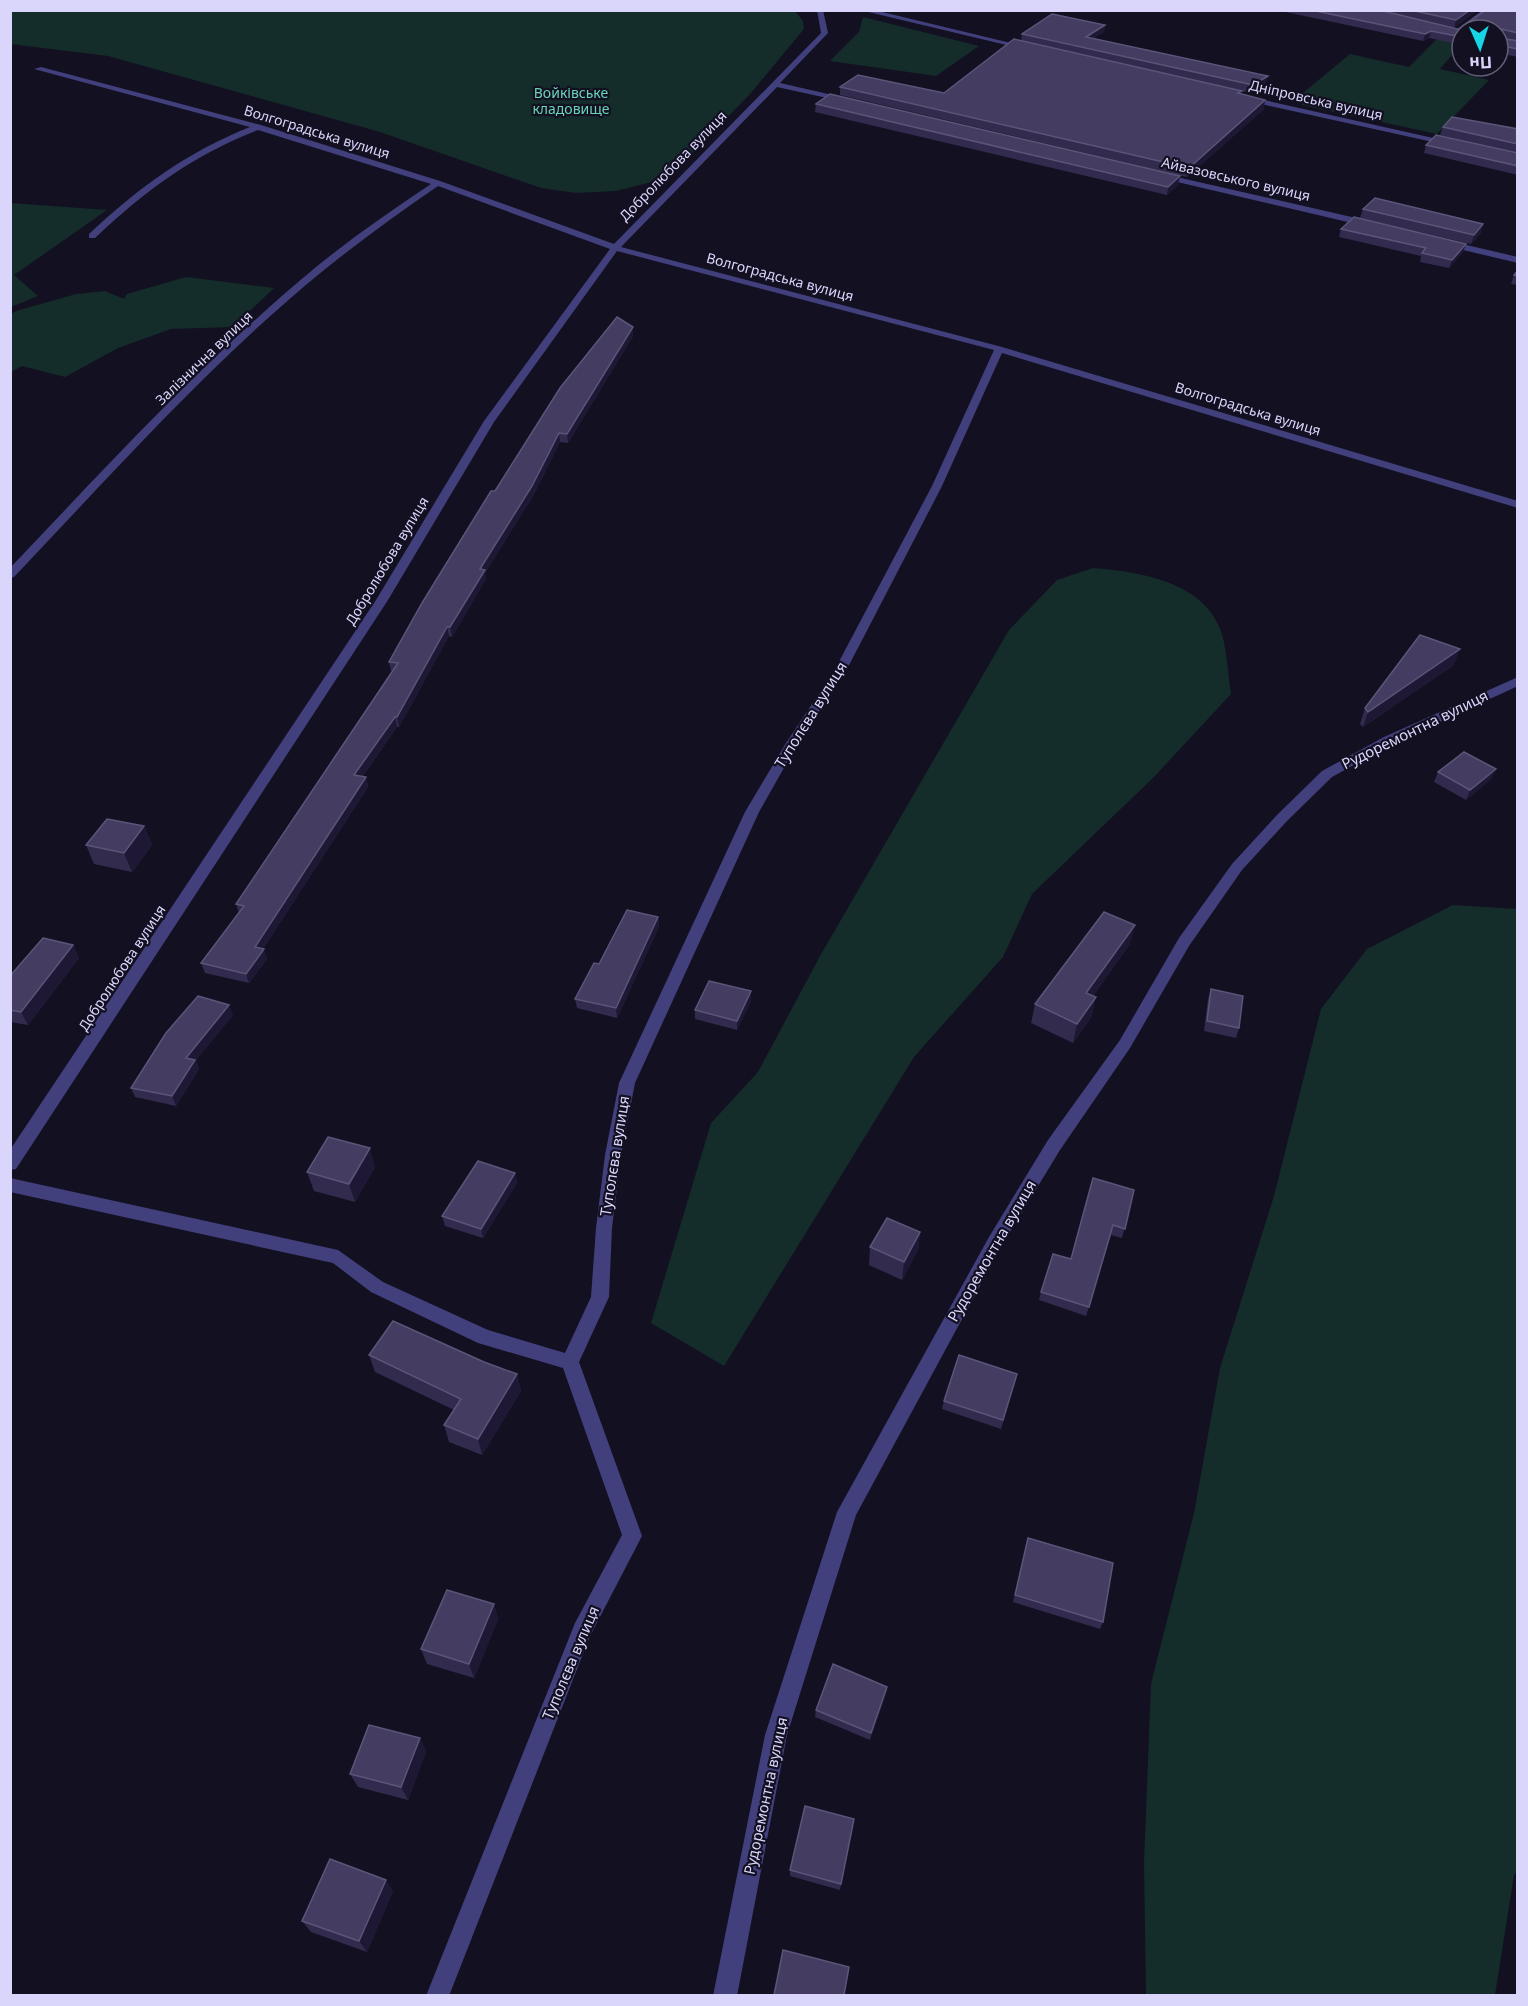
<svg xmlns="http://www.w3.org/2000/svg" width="1528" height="2006" viewBox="0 0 1528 2006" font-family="'Noto Sans',sans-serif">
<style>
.green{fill:#142c2a}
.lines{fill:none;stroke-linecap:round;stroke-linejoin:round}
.minor{fill:#41407d;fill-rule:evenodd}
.wall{fill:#322b4e}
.shaded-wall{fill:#1e1835}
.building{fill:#443d61;stroke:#5b5579;stroke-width:1.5}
.labels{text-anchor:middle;stroke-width:4.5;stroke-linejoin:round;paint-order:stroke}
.far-park-label{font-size:14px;fill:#68d4b7;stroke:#131022}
.far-street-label{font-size:14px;fill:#d9d5fb;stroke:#131022}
.street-label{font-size:15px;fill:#d9d5fb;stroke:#131022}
</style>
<rect width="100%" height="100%" fill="#131022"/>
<!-- green -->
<g class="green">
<polygon points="795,11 803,21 804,29 751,93 692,154 670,172 648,183 616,191 576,193 541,188 380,132 108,56 10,44 11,10"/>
<polygon points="863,17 979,46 936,76 830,61 859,32"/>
<polygon points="1442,34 1462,43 1440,69 1489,80 1437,134 1302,105 1298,97 1350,54 1409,67"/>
<polygon points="11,203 107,210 14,275 38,296 11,307"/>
<polygon points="186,277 274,288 233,327 171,329 118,348 65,377 22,366 11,372 11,314 16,311 76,294 105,291 124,299 127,294"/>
<path d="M1093,568C1140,572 1205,581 1222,634C1227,652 1228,674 1231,694L1154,777L1032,894L1003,957L914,1057L724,1366L651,1323L711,1123L758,1072L820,956L1009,630L1057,580Z"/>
<polygon points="1453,905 1518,909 1518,1870 1514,1875 1495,1995 1146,1995 1144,1863 1151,1684 1194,1513 1220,1368 1274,1196 1321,1009 1367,949"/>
</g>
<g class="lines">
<!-- minor -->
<g class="minor">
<path d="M817,10H823L828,33L780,83L850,99V103L777,87L621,247L1002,347L1518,501V508L1002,353L942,486L846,671L798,743L759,812L635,1083L621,1155L612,1228L609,1297L579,1362L642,1536L590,1636L449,1996H426L575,1623L622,1535L563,1368L478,1343L371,1292L333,1263L10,1192V1178L338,1250L383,1282L488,1330L565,1353L591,1297L596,1228L605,1155L619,1083L745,812L786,743L834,671L932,486L994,350L617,251L494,422L388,600L16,1169L10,1170V1150L376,600L484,421L610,249L438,186C399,213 361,240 324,270C211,362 114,472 14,577L10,578V568C109,464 206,358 316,267C353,237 392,210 431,184L258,130C192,156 146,190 95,238H89V234C138,188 187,152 250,127L34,69L41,67L261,125L440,181L614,244L821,33Z"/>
<polygon points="860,10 874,10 1031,48 1027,50"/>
<polygon points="1483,10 1491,10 1457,34 1453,34 1453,32"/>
<polygon points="1246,96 1451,142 1455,144 1451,146 1243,100"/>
<polygon points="1159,173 1369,221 1373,224 1369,227 1156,177 1155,175"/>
<polygon points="1445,240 1518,257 1518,263 1442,245 1441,243"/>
<polygon points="1518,677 1518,686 1394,743 1332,777 1287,821 1242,870 1189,946 1130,1048 1060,1150 1001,1247 856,1515 787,1735 737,1996 713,1996 765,1735 837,1512 989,1237 1048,1140 1120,1040 1179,938 1232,864 1277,815 1322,771 1384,737"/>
</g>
</g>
<!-- wall -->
<g class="wall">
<polygon points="1276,10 1478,10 1454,28 1420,20 1462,30 1462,45 1429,38 1423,41"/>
<polygon points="1518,10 1518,41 1500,37 1518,41 1518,57 1498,53 1498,30"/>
<polygon points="1105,25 1104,32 1094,38 1266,84 1251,93 1021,41 1022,34"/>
<polygon points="840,87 944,93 1241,94 1264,109 1187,177 840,95"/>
<polygon points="816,104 1180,176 1178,185 1167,195 815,112"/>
<polygon points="1443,127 1518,129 1518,153 1440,135"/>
<polygon points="1426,145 1518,153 1518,175 1424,153"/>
<polygon points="1363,209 1481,233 1471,244 1360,218"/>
<polygon points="1341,229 1466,244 1463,252 1449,268 1420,262 1421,256 1339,237"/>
<polygon points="1518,270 1518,285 1511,284 1514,275"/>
<polygon points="633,327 633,336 568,443 560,442 533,496 485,573 486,579 452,637 449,636 399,727 397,727 362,777 366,777 368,787 263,949 267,959 249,983 205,973 201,963 239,913 236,904 392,671 391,671 389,662 495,491"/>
<polygon points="1454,665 1363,727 1360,724 1365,708"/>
<polygon points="1438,772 1491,779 1466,800 1434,782"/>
<polygon points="144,826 152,845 132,872 94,864 86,845"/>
<polygon points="658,917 659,927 617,1018 577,1008 575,999 599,964"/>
<polygon points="1130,944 1093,996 1092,1016 1073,1043 1031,1023 1035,1004"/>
<polygon points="73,945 79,958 28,1025 10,1022 10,976"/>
<polygon points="1211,989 1239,1028 1236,1038 1204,1031 1208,999"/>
<polygon points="751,1001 737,1030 695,1019 695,1010"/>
<polygon points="233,1015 196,1060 199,1069 176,1106 135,1097 131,1088"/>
<polygon points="375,1167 355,1202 314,1191 307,1172"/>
<polygon points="515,1173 517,1183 483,1238 445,1226 442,1216"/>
<polygon points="1134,1190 1122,1238 1111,1235 1086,1316 1039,1300 1041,1292"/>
<polygon points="920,1232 918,1250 902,1280 869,1265 870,1247"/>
<polygon points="369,1355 484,1362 517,1374 521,1391 482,1455 449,1442 444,1425 454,1410 375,1372"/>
<polygon points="1017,1374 1001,1429 942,1409 944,1401"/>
<polygon points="1028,1538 1103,1622 1100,1629 1013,1602"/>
<polygon points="494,1604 498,1619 474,1678 427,1664 421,1649"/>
<polygon points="887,1687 886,1694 870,1740 815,1717 816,1710"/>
<polygon points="420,1738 426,1751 408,1800 358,1787 350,1774"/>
<polygon points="854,1819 840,1890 790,1876 790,1870"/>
<polygon points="393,1891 367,1952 311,1932 302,1921"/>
</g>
<!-- shaded-wall -->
<g class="shaded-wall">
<polygon points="1470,10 1478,10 1454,28 1456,20"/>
<polygon points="1105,25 1104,32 1085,44 1086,37"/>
<polygon points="1431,31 1429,38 1423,41 1425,34"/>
<polygon points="1268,76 1266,84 1251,93 1253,85"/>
<polygon points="1265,100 1264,109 1187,177 1189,168"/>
<polygon points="1180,176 1178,185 1167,195 1168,187"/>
<polygon points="1483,224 1481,233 1471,244 1474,235"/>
<polygon points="1466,244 1463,252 1449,268 1452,260"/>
<polygon points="633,327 633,336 568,443 567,434"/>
<polygon points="559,433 560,442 533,496 485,573 486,579 452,637 450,627 480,569"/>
<polygon points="447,627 449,636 399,727 397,717"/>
<polygon points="1460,649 1454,665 1363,727 1368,712"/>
<polygon points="395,717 397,727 356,785 354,775"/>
<polygon points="1496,769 1491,779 1466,800 1470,790"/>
<polygon points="366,777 368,787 258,957 255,947"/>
<polygon points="144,826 152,845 132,872 124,853"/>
<polygon points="658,917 659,927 617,1018 616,1008"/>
<polygon points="1135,925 1130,944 1082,1012 1086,993"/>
<polygon points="73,945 79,958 28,1025 21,1012"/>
<polygon points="264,949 267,959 249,983 246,974"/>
<polygon points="751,991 751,1001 737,1030 737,1021"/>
<polygon points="1096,997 1092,1016 1073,1043 1077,1024"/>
<polygon points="229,1005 233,1015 196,1060 199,1069 176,1106 172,1096 186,1058"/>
<polygon points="370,1148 375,1167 355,1202 349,1184"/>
<polygon points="515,1173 517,1183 483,1238 481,1229"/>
<polygon points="920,1232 918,1250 902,1280 904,1262"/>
<polygon points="517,1374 521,1391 482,1455 478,1439"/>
<polygon points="494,1604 498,1619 474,1678 469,1664"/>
<polygon points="887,1687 886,1694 870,1740 871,1733"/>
<polygon points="420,1738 426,1751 408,1800 401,1787"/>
<polygon points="386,1880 393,1891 367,1952 359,1941"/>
</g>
<!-- building -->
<g class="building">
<polygon points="1311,10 1379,10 1462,30 1462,37 1431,31 1425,34"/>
<polygon points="1410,10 1470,10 1456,20"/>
<polygon points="1486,10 1518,10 1518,33 1501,29 1498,32 1498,30 1464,30 1466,24"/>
<polygon points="1052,14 1105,25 1086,37 1268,76 1253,85 1022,34"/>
<polygon points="1498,32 1500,38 1518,41 1518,49 1498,45"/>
<polygon points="1014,39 1242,91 1238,93 1265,100 1189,168 840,87 858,75 944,93"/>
<polygon points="830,94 1180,176 1168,187 816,104"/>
<polygon points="1452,117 1518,129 1518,144 1443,127"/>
<polygon points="1436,135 1518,153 1518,166 1426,145"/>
<polygon points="1375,198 1483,224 1474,235 1363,209"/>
<polygon points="1354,217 1466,244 1452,260 1422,253 1426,248 1341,229"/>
<polygon points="1518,270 1518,276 1514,275"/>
<polygon points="617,317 633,327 567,434 559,433 532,486 480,569 485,570 450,627 447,627 397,717 395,717 354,775 366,777 255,947 264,949 246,974 201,963 244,906 236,904 398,663 389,662 422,603 491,491 495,491 560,388"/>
<polygon points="1420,635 1460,649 1368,712 1365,708"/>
<polygon points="1464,752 1496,769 1470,790 1438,772"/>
<polygon points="107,819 144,826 124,853 86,845"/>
<polygon points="627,910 658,917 616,1008 575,999 594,963 599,964"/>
<polygon points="1104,912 1135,925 1086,993 1096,997 1077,1024 1035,1004"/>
<polygon points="43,938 73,945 21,1012 10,1010 10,976"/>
<polygon points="709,981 751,991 737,1021 695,1010"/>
<polygon points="1211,989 1243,996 1239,1028 1207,1021"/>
<polygon points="198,996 229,1005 186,1058 195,1060 172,1096 131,1088 166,1033"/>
<polygon points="328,1137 370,1148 349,1184 307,1172"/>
<polygon points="478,1161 515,1173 481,1229 442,1216"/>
<polygon points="1093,1178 1134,1190 1125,1229 1113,1225 1089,1307 1041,1292 1053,1254 1071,1259"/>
<polygon points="887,1218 920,1232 904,1262 870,1247"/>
<polygon points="393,1321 484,1362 517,1374 478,1439 444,1425 461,1399 369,1355"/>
<polygon points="959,1355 1017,1374 1003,1420 944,1401"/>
<polygon points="1028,1538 1113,1563 1103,1622 1015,1595"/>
<polygon points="447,1590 494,1604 469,1664 421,1649"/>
<polygon points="833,1664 887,1687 871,1733 816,1710"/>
<polygon points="369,1725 420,1738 401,1787 350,1774"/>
<polygon points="805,1806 854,1819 841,1884 790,1870"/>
<polygon points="330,1859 386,1880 359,1941 302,1921"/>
<polygon points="783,1950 849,1967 844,1995 774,1995"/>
</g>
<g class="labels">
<!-- far-park labels -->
<g class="far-park-label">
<text x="571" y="98">Войківське<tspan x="571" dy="16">кладовище</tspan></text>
</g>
<!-- far-street labels -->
<g class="far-street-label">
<text transform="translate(1316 100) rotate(13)" y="5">Дніпровська вулиця</text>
<text transform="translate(317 132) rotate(17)" y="5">Волгоградська вулиця</text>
<text transform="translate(673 166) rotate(-46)" y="5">Добролюбова вулиця</text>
<text transform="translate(1236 179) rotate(13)" y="5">Айвазовського вулиця</text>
<text transform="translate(780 277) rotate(15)" y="5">Волгоградська вулиця</text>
<text transform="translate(204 358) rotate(-44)" y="5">Залізнична вулиця</text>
<text transform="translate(1248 409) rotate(17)" y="5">Волгоградська вулиця</text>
<text transform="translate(387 561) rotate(-59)" y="5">Добролюбова вулиця</text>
<text transform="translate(122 968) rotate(-57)" y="5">Добролюбова вулиця</text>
</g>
<!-- street labels -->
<g class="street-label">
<text transform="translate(811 715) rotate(-58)" y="5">Туполєва вулиця</text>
<text transform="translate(1415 730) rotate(-26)" y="5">Рудоремонтна вулиця</text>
<text transform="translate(615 1156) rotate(-81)" y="5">Туполєва вулиця</text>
<text transform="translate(992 1251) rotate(-60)" y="5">Рудоремонтна вулиця</text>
<text transform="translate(571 1663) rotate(-67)" y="5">Туполєва вулиця</text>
<text transform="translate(766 1796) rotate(-78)" y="5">Рудоремонтна вулиця</text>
</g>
</g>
<!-- border -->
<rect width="1528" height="2006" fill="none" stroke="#d9d5fb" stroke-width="24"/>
<!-- north arrow -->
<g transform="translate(1480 48) rotate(177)"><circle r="28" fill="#131022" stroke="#625f79" stroke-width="1.5"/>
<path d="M0-4.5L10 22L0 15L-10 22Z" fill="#16d5e6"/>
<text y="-9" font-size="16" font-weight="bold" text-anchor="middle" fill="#d9d5fb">Пн</text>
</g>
</svg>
